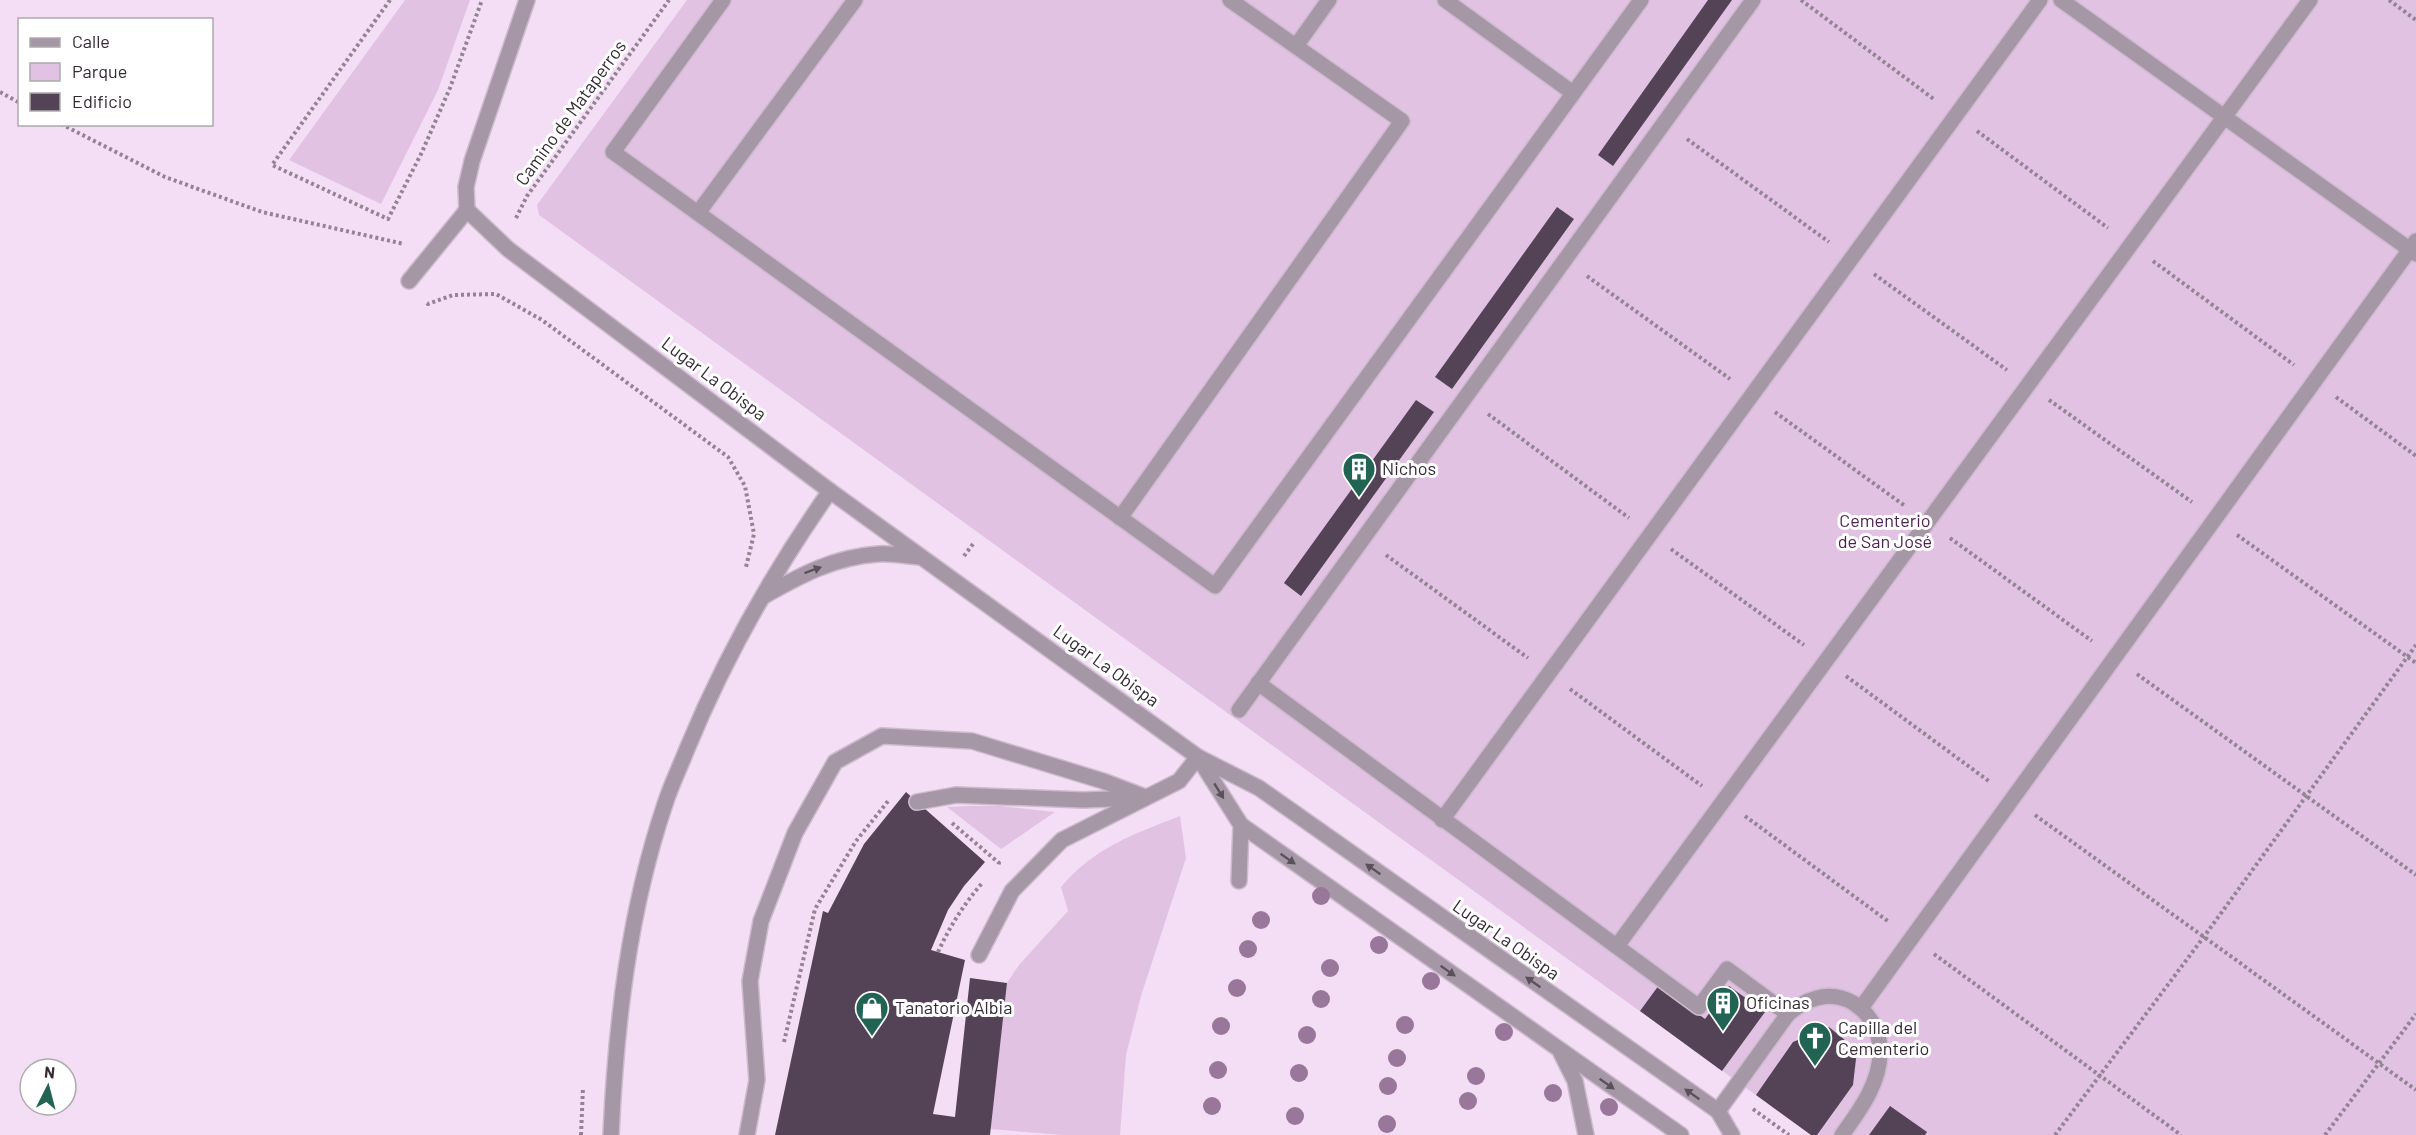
<svg xmlns="http://www.w3.org/2000/svg" width="2416" height="1135" viewBox="0 0 2416 1135" font-family="Barlow,sans-serif">
<style>
.green{fill:#e1c2e3}
.building{fill:#544356}
.lines{fill:none;stroke-linecap:round;stroke-linejoin:round}
.service-casing{stroke:#cdbace;stroke-width:18}
.minor-casing{stroke:#cdbace;stroke-width:18}
.path{stroke:#938393;stroke-width:4;stroke-dasharray:3 3;stroke-linecap:butt}
.service{stroke:#a697a7;stroke-width:15}
.minor{stroke:#a697a7;stroke-width:15}
.tree{fill:#98779a}
.oneway{fill:#5b505c}
.labels{text-anchor:middle;stroke-width:6;stroke-linejoin:round;paint-order:stroke}
.street-label{font-size:18px;fill:#332a33;stroke:#fff}
.poi-label{font-size:18px;fill:#332a33;stroke:#fff;text-anchor:start}
.park-label{font-size:18px;fill:#4c2250;stroke:#fff}
</style>
<rect width="100%" height="100%" fill="#f4def5"/>
<!-- green -->
<g class="green">
<polygon points="405,0 470,0 438,90 381,204 289,160"/>
<polygon points="687,0 2416,0 2416,1135 1811,1135 539,215 537,205"/>
<polygon points="967,806 1001,806 1055,812 1001,849 947,807"/>
<path d="M1180,816L1186,858L1141,996L1126,1055L1120,1135H1063L990,1129L1007,983L1019,965L1068,911L1061,887C1095,847 1132,835 1180,816Z"/>
</g>
<!-- building -->
<g class="building">
<polygon points="1708,0 1732,0 1613,166 1598,155"/>
<polygon points="1557,207 1574,219 1452,389 1435,377"/>
<polygon points="1416,400 1434,412 1301,596 1284,583"/>
<polygon points="906,792 985,862 964,886 948,910 931,950 965,960 933,1114 955,1117 970,978 1007,983 990,1135 775,1135 823,911 828,913 864,844"/>
<polygon points="1659,985 1705,1019 1729,986 1765,1012 1722,1071 1640,1011"/>
<polygon points="1829,1027 1857,1050 1853,1085 1817,1135 1811,1135 1756,1095 1793,1042"/>
<polygon points="1890,1106 1927,1132 1925,1135 1869,1135"/>
</g>
<g class="lines">
<defs>
<g id="service">
<polyline points="723,0 613,152 1215,586 1641,0"/>
<polyline points="1445,0 1573,93"/>
<polyline points="2061,0 2416,254"/>
<polyline points="1296,46 1329,0"/>
<polyline points="698,213 855,0"/>
<polyline points="1120,518 1402,121 1230,0"/>
<polyline points="1258,683 1699,1007 1727,969 1788,1014"/>
<polyline points="1239,710 1753,0"/>
<polyline points="917,802 956,795 1083,800 1139,798"/>
<polyline points="1442,820 2040,0"/>
<polyline points="1239,881 1241,825"/>
<polyline points="1617,946 2310,0"/>
<polyline points="979,955 1012,891 1062,840 1179,781 1198,757"/>
<polyline points="1861,1008 2416,241"/>
<path d="M1718,1111L1788,1014C1797,1007 1805,1001 1817,998C1851,989 1881,1019 1880,1052C1880,1084 1859,1111 1842,1135"/>
<polyline points="747,1135 757,1080 750,981 761,921 795,833 835,762 882,736 972,741 1103,781 1145,797"/>
</g>
<g id="minor">
<polyline points="467,210 508,249 830,491 1198,757 1259,788 1718,1111 1732,1135"/>
<polyline points="467,210 466,187 472,161 527,0"/>
<polyline points="409,281 467,210"/>
<path d="M764,596C801,575 834,557 878,554C891,553 906,556 920,557"/>
<polyline points="1198,757 1241,825 1681,1135"/>
<polyline points="1561,1053 1575,1081 1586,1135"/>
<path d="M611,1135C616,1023 629,911 665,804C671,785 680,767 687,749C725,657 773,572 830,491"/>
</g>
</defs>
<!-- service casing -->
<use href="#service" class="service-casing"/>
<!-- minor casing -->
<use href="#minor" class="minor-casing"/>
<!-- path -->
<g class="path">
<polyline points="390,0 272,165 388,219 422,152 450,88 482,0"/>
<polyline points="1801,0 1935,100"/>
<polyline points="2389,0 2416,20"/>
<polyline points="0,92 20,103"/>
<polyline points="61,124 165,177 262,212 404,244"/>
<polyline points="1977,131 2108,228"/>
<polyline points="1687,139 1829,242"/>
<polyline points="516,218 527,196 669,0"/>
<polyline points="2153,261 2294,365"/>
<polyline points="1874,274 2007,370"/>
<polyline points="1587,276 1730,379"/>
<polyline points="427,303 428,304 453,295 496,294 542,320 728,457 745,486 754,534 746,567"/>
<polyline points="2336,397 2416,456"/>
<polyline points="2049,400 2192,502"/>
<polyline points="1775,412 1905,506"/>
<polyline points="1488,414 1629,518"/>
<polyline points="2237,535 2416,663"/>
<polyline points="1950,538 2092,641"/>
<polyline points="1671,549 1804,645"/>
<polyline points="1386,555 1528,658"/>
<polyline points="964,556 973,544"/>
<polyline points="2137,674 2416,875"/>
<polyline points="1846,676 1990,782"/>
<polyline points="1570,689 1702,786"/>
<polyline points="2035,815 2416,1090"/>
<polyline points="1745,816 1889,922"/>
<polyline points="952,823 999,863 998,865"/>
<path d="M938,952C950,926 964,904 983,882"/>
<polyline points="1934,954 2181,1135"/>
<polyline points="784,1042 815,909 856,841 889,800"/>
<polyline points="1753,1109 1789,1135"/>
<polyline points="581,1135 583,1087"/>
<polyline points="2055,1135 2203,938 2416,645"/>
<polyline points="2325,1135 2416,1014"/>
</g>
<!-- service -->
<use href="#service" class="service"/>
<!-- minor -->
<use href="#minor" class="minor"/>
</g>
<!-- trees -->
<g class="tree">
<circle cx="1321" cy="896" r="9"/>
<circle cx="1261" cy="920" r="9"/>
<circle cx="1379" cy="945" r="9"/>
<circle cx="1248" cy="949" r="9"/>
<circle cx="1330" cy="968" r="9"/>
<circle cx="1431" cy="981" r="9"/>
<circle cx="1237" cy="988" r="9"/>
<circle cx="1321" cy="999" r="9"/>
<circle cx="1405" cy="1025" r="9"/>
<circle cx="1221" cy="1026" r="9"/>
<circle cx="1504" cy="1032" r="9"/>
<circle cx="1307" cy="1035" r="9"/>
<circle cx="1397" cy="1058" r="9"/>
<circle cx="1218" cy="1070" r="9"/>
<circle cx="1299" cy="1073" r="9"/>
<circle cx="1476" cy="1076" r="9"/>
<circle cx="1388" cy="1086" r="9"/>
<circle cx="1553" cy="1093" r="9"/>
<circle cx="1468" cy="1101" r="9"/>
<circle cx="1212" cy="1106" r="9"/>
<circle cx="1609" cy="1107" r="9"/>
<circle cx="1295" cy="1116" r="9"/>
<circle cx="1387" cy="1124" r="9"/>
</g>
<!-- one-way arrows -->
<defs><path id="oneway-solid" d="M-6-.8H1V-3.2L6.5 0L1 3.2V.8H-6Z" transform="scale(1.5)"/></defs>
<g class="oneway">
<use href="#oneway-solid" transform="translate(813 570) rotate(-20)"/>
<use href="#oneway-solid" transform="translate(1219 791) rotate(58)"/>
<use href="#oneway-solid" transform="translate(1288 859) rotate(35)"/>
<use href="#oneway-solid" transform="translate(1373 869) rotate(-145)"/>
<use href="#oneway-solid" transform="translate(1448 971) rotate(35)"/>
<use href="#oneway-solid" transform="translate(1533 982) rotate(-145)"/>
<use href="#oneway-solid" transform="translate(1607 1084) rotate(35)"/>
<use href="#oneway-solid" transform="translate(1692 1094) rotate(-145)"/>
</g>
<!-- icons -->
<defs>
<symbol id="building-pin" viewBox="-11 -11 22 30"><path d="M0 17L-7.5 6A9.5 9.5 0 1 1 7.5 6Z" fill="#226454" stroke="#fff"/><path d="M-4-6H4V6H1V3H-1V6H-4ZM-2.5-4.3h1.7v1.8h-1.7ZM.8-4.3h1.7v1.8H.8ZM-2.5-1h1.7V.8h-1.7ZM.8-1h1.7V.8H.8Z" fill="#fff"/></symbol>
<symbol id="shop-pin" viewBox="-11 -11 22 30"><path d="M0 17L-7.5 6A9.5 9.5 0 1 1 7.5 6Z" fill="#226454" stroke="#fff"/><path d="M-5-2.5h2.3a2.7 3.5 0 0 1 5.4 0H5L5.5 6h-11ZM-1.5-2.5h3a1.5 2.3 0 0 0-3 0Z" fill="#fff"/></symbol>
<symbol id="church-pin" viewBox="-11 -11 22 30"><path d="M0 17L-7.5 6A9.5 9.5 0 1 1 7.5 6Z" fill="#226454" stroke="#fff"/><path d="M-1.2-6h2.4v3.5h3.3v2.4h-3.3V6h-2.4V-.1h-3.3v-2.4h3.3Z" fill="#fff"/></symbol>
</defs>
<g fill-rule="evenodd">
<use href="#building-pin" x="1340" y="450" width="38" height="52"/>
<use href="#building-pin" x="1704" y="984" width="38" height="52"/>
<use href="#shop-pin" x="853" y="989" width="38" height="52"/>
<use href="#church-pin" x="1796" y="1019" width="38" height="52"/>
</g>
<g class="labels">
<!-- street labels -->
<g class="street-label">
<text transform="translate(571 113) rotate(-54)" y="6">Camino de Mataperros</text>
<text transform="translate(714 379) rotate(37)" y="6">Lugar La Obispa</text>
<text transform="translate(1106 666) rotate(36)" y="6">Lugar La Obispa</text>
<text transform="translate(1506 940) rotate(35)" y="6">Lugar La Obispa</text>
</g>
<!-- poi labels -->
<g class="poi-label">
<text x="1382" y="475">Nichos</text>
<text x="1746" y="1009">Oficinas</text>
<text x="895" y="1014">Tanatorio Albia</text>
<text x="1838" y="1034">Capilla del<tspan x="1838" dy="21">Cementerio</tspan></text>
</g>
<!-- park labels -->
<g class="park-label">
<text x="1885" y="527">Cementerio<tspan x="1885" dy="21">de San José</tspan></text>
</g>
</g>
<!-- legend -->
<rect x="18" y="18" width="195" height="108" fill="#ffffff" stroke="#adaaad" stroke-width="1.5"/>
<rect x="30" y="38" width="30" height="9" fill="#a697a7" stroke="#adaaad" stroke-width="1.5"/>
<text x="72" y="48" font-size="18" fill="#332a33">Calle</text>
<rect x="30" y="63" width="30" height="18" fill="#e1c2e3" stroke="#adaaad" stroke-width="1.5"/>
<text x="72" y="78" font-size="18" fill="#332a33">Parque</text>
<rect x="30" y="93" width="30" height="18" fill="#544356" stroke="#adaaad" stroke-width="1.5"/>
<text x="72" y="108" font-size="18" fill="#332a33">Edificio</text>
<!-- north arrow -->
<g transform="translate(48 1087) rotate(6)"><circle r="28" fill="#ffffff" stroke="#adaaad" stroke-width="1.5"/>
<path d="M0-4.5L10 22L0 15L-10 22Z" fill="#226454"/>
<text y="-9" font-size="16" font-weight="bold" text-anchor="middle" fill="#332a33">N</text>
</g>
</svg>
